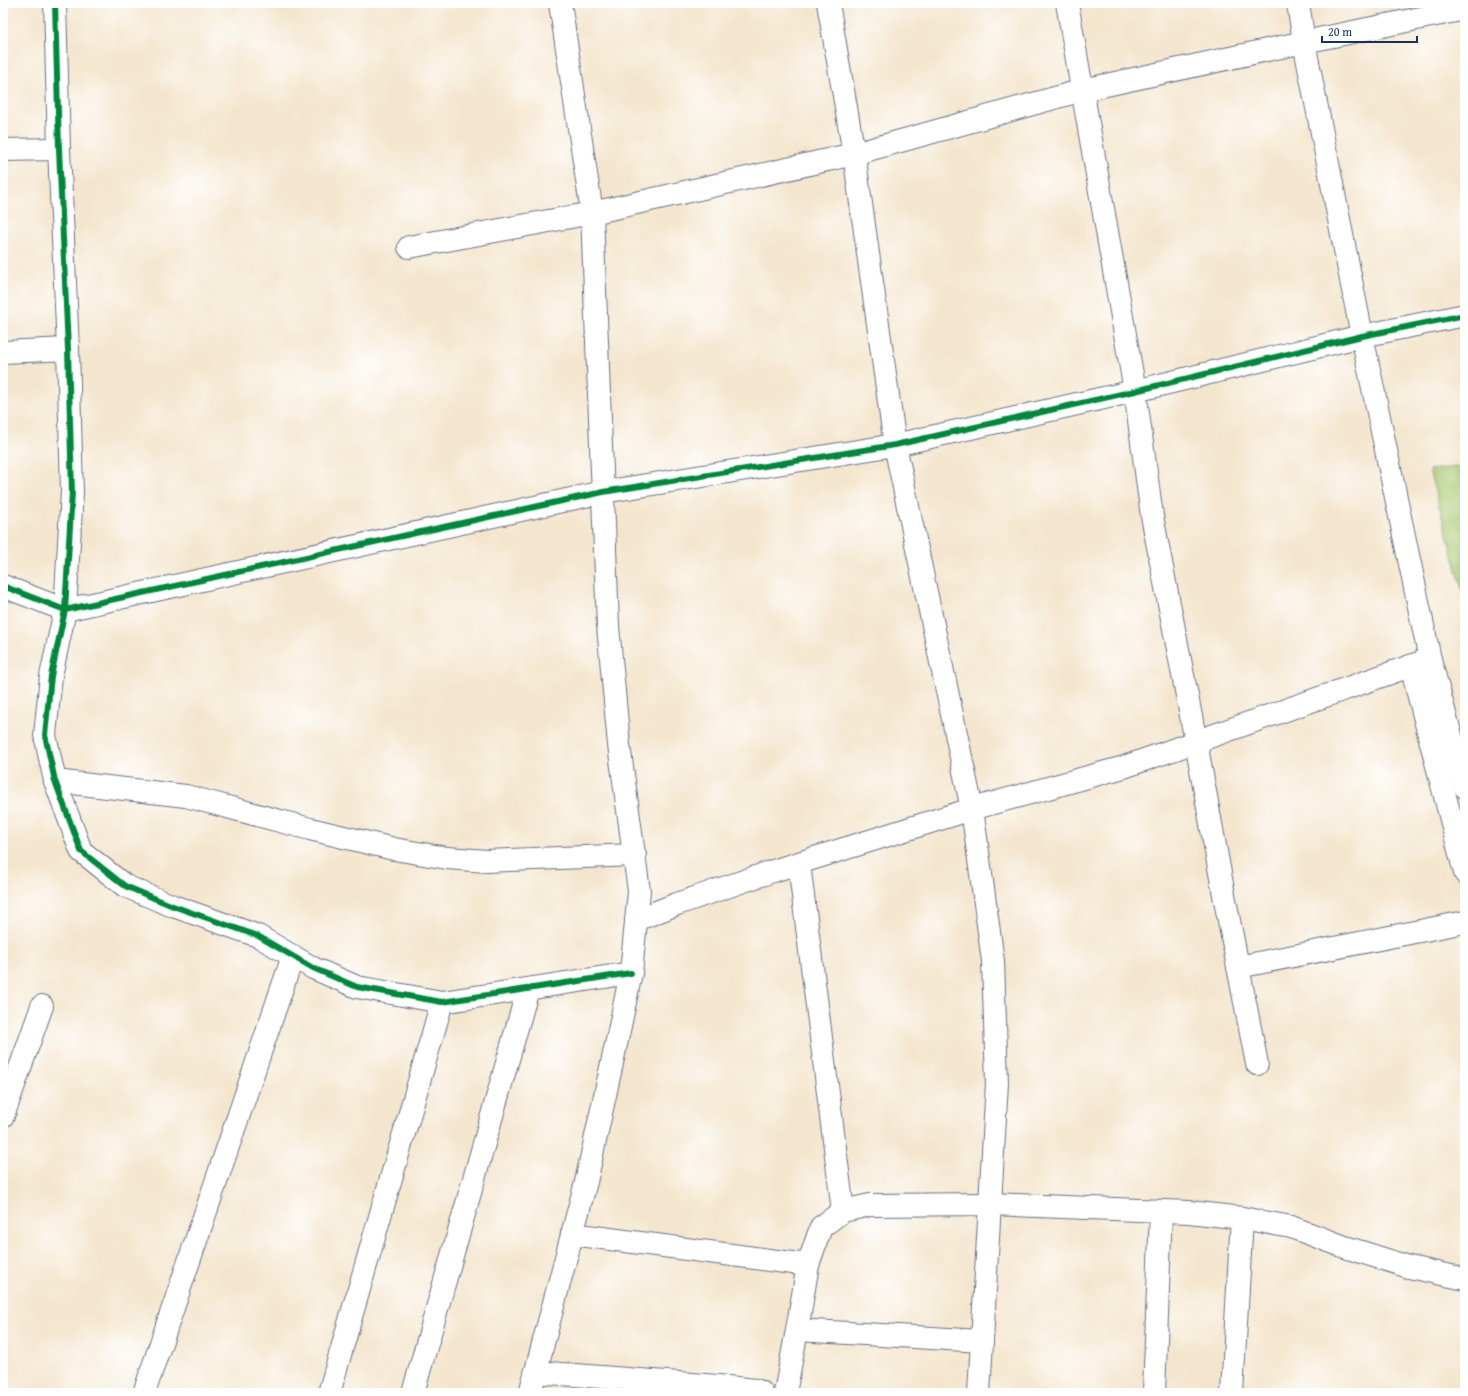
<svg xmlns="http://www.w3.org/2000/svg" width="1468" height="1396" viewBox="0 0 1468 1396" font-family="'Gentium Book Plus',serif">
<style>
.green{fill:#a7c76f;stroke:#617b66}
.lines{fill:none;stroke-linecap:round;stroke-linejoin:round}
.minor-casing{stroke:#676f85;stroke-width:24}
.major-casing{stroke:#676f85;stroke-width:24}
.minor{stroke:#fff;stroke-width:22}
.major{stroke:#fff;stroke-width:22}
.cycleway-casing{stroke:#fff;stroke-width:8}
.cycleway{stroke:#00873e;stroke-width:6}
</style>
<rect width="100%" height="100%" fill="#fff"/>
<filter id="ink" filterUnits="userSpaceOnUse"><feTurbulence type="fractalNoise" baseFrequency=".025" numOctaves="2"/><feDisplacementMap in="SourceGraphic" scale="8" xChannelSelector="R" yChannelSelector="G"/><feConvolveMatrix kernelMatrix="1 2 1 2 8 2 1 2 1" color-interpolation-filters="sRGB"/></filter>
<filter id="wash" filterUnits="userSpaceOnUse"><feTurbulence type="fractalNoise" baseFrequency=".012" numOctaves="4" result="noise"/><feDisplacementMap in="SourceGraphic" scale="16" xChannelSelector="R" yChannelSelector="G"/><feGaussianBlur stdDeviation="0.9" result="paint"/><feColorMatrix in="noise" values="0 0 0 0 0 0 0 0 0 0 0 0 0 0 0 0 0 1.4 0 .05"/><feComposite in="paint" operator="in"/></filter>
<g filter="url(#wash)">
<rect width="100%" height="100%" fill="#f4e6ce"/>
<!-- green -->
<polygon class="green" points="1465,466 1465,599 1429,470"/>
</g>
<g filter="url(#ink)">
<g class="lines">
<defs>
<g id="minor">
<polyline points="55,3 59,149 68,349 72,492 65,610 51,676 45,735 55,781 81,851 125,886 173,906 258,936 313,968 357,987 442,1002 631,973"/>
<polyline points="828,3 854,154 895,445 972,809 993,961 997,1083 979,1393"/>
<polyline points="1067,3 1135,391 1152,516 1196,742 1224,895 1257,1064"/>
<polyline points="3,150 59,149"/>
<polyline points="409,247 592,213 854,154 1083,90 1304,42 1465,9"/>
<polyline points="3,352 68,349"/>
<polyline points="3,586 65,610 603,492 895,445 1135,391 1362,336 1465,315"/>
<polyline points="1411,666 1465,873"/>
<polyline points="55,781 186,796 310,829 394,849 447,858 487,861 635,855"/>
<polyline points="799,864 843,1211"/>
<polyline points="636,920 677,904 773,871 972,809 1124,767 1430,659"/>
<polyline points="1238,967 1465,922"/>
<polyline points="3,1116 42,1006"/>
<polyline points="572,1234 808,1265"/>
<polyline points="797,1330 982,1341"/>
<polyline points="536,1372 718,1386 756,1390 762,1393"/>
<polyline points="144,1393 293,956"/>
<polyline points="329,1393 442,1002"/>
<polyline points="413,1393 528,989"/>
<polyline points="530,1393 586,1182 619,1031 631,973 639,891 619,745 608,626 592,213 560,3"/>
<polyline points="785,1393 797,1330 808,1265 821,1227 843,1211 870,1205 989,1204 1189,1212 1242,1218 1291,1227 1345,1247 1409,1267 1465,1279"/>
<polyline points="1154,1393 1161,1211"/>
<polyline points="1232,1393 1242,1218"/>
</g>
<polyline id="major" points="1298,3 1304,42 1362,336 1430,659 1465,787"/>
</defs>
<!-- minor casing -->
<use href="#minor" class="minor-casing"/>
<!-- major casing -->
<use href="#major" class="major-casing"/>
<!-- minor -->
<use href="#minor" class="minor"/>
<!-- major -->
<use href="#major" class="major"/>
<defs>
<g id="cycleway">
<polyline points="55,3 59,149 68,349 72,492 65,610 51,676 45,735 55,781 81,851 125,886 173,906 258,936 313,968 357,987 442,1002 631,973"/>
<polyline points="3,586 65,610 603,492 895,445 1135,391 1362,336 1465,315"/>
</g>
</defs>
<!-- cycleway casing -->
<use href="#cycleway" class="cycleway-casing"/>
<!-- cycleway -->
<use href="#cycleway" class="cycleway"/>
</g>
</g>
<!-- margin -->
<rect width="1468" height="1396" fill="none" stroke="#fff" stroke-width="16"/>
<!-- scale -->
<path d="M1322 36v6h95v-6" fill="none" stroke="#1b2f5e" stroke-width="2"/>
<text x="1328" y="36" font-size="12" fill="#1b2f5e" stroke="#ffffff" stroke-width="3" paint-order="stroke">20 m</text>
</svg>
